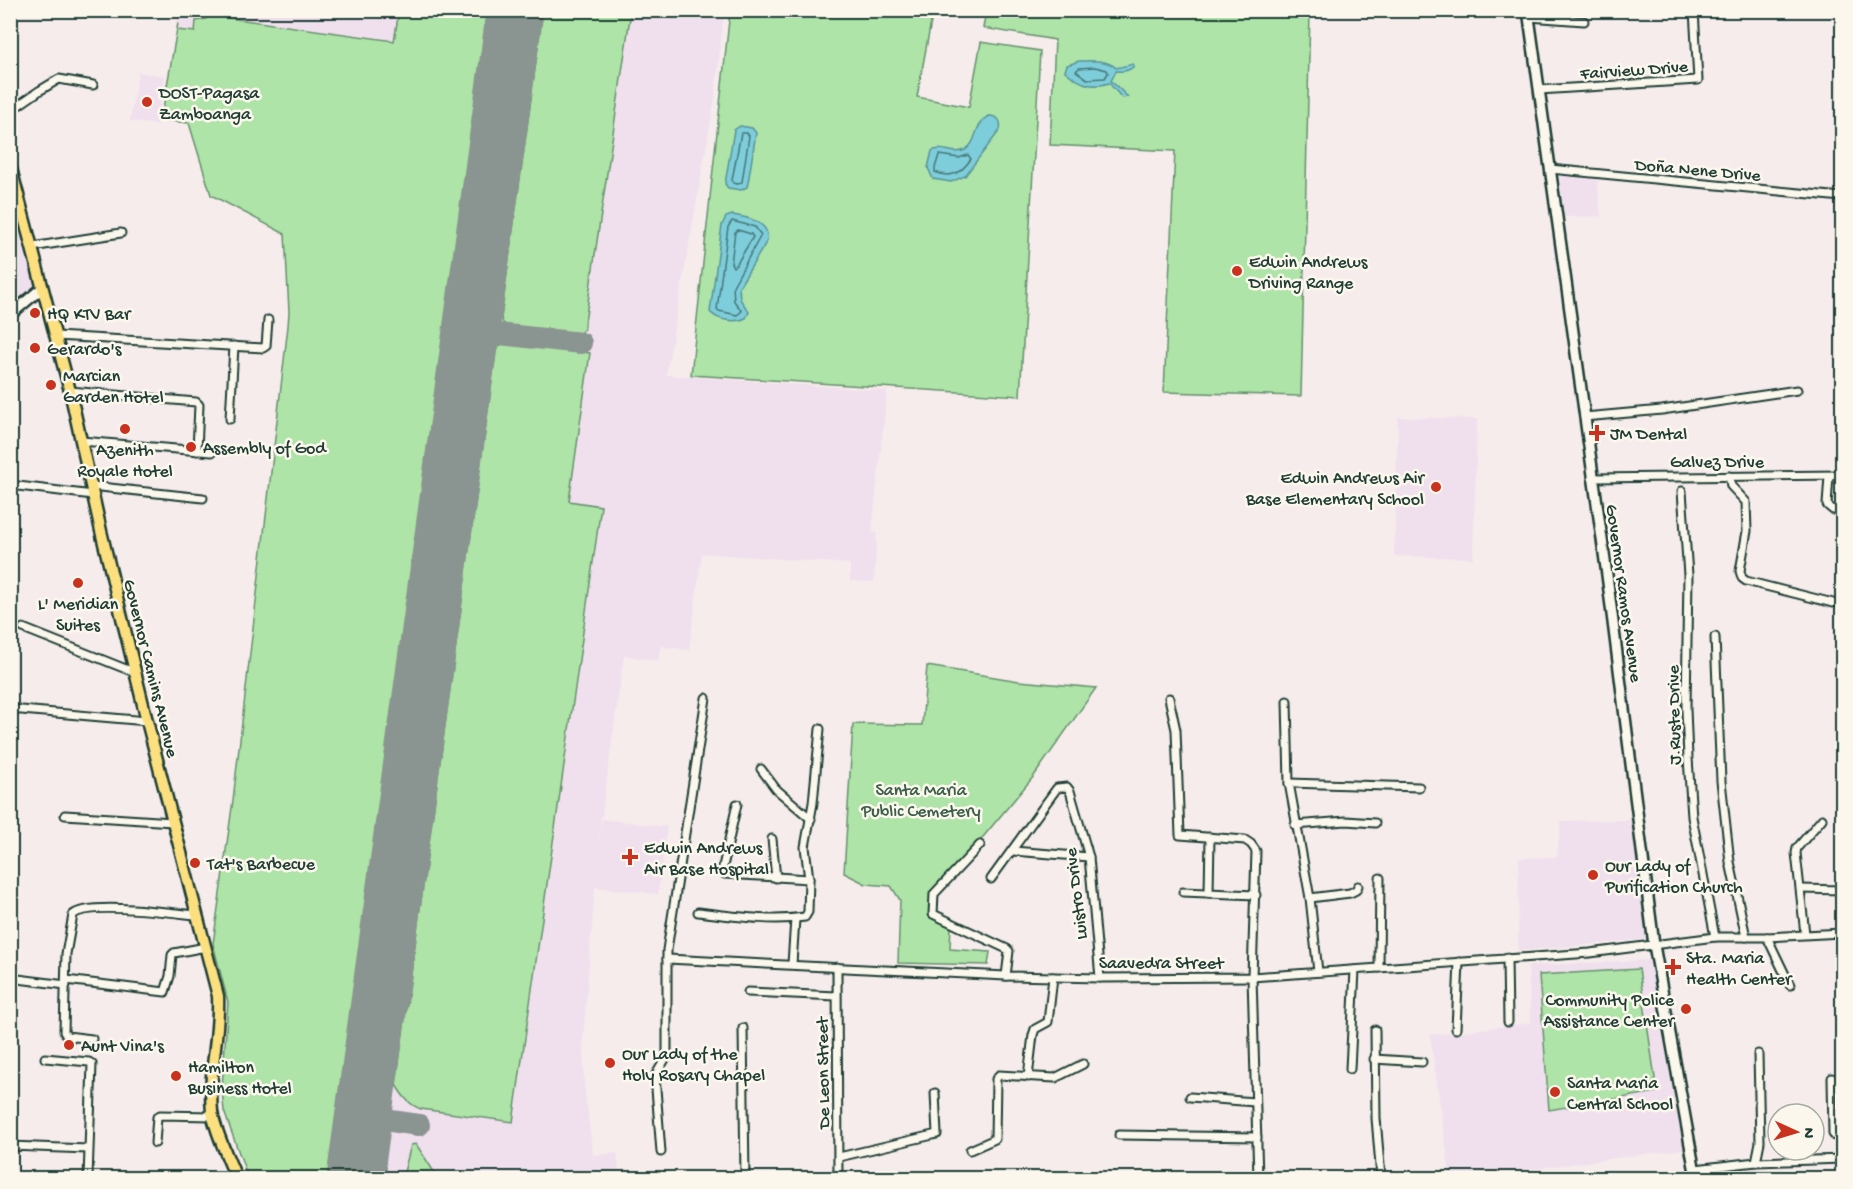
<svg xmlns="http://www.w3.org/2000/svg" width="1853" height="1189" viewBox="0 0 1853 1189" font-family="'Gochi Hand',sans-serif">
<style>
.built{fill:#f0dfed}
.green{fill:#aee4a7;stroke:#66906e;stroke-width:1.5}
.water{fill:#7ecddb;stroke:#589398;stroke-width:1.5}
.lines{fill:none;stroke-linecap:round;stroke-linejoin:round}
.shore{stroke:#457777;stroke-width:1.5}
.taxiway{stroke:#8a9490;stroke-width:22}
.runway{stroke:#8a9490;stroke-width:57}
.street-casing{stroke:#1f3d34;stroke-width:11}
.secondary-casing{stroke:#1f3d34;stroke-width:14}
.primary-casing{stroke:#1f3d34;stroke-width:15}
.street{stroke:#fbf7ec;stroke-width:7}
.secondary{stroke:#fbf7ec;stroke-width:9}
.primary{stroke:#fce080;stroke-width:10}
.poi-dot{fill:#c8321e;stroke:#fbf7ec;stroke-width:2}
.labels{text-anchor:middle;stroke-width:5;stroke-linejoin:round;paint-order:stroke}
.street-label{font-size:18px;fill:#1f3d34;stroke:#fbf7ec}
.poi-label{font-size:18px;fill:#1f3d34;stroke:#fbf7ec;text-anchor:start}
.park-label{font-size:18px;fill:#3c5e4b;stroke:#fbf7ec}
</style>
<rect width="100%" height="100%" fill="#f6ecec"/>
<filter id="ink" filterUnits="userSpaceOnUse"><feTurbulence type="fractalNoise" baseFrequency=".0167" numOctaves="2"/><feDisplacementMap in="SourceGraphic" scale="12" xChannelSelector="R" yChannelSelector="G"/><feConvolveMatrix kernelMatrix="1 2 1 2 8 2 1 2 1" color-interpolation-filters="sRGB"/></filter>
<g filter="url(#ink)">
<!-- built -->
<g class="built">
<polygon points="179,11 750,11 749,12 724,11 715,97 666,375 887,391 872,532 877,533 874,582 850,581 850,564 702,553 689,650 660,646 658,661 624,655 597,849 602,819 667,827 658,894 595,887 583,1039 584,1084 593,1155 617,1153 620,1178 248,1178 224,1111 223,1102 223,1071 228,1002 213,944 233,800 261,572 289,312 285,234 211,195 189,123 161,120"/>
<polygon points="138,72 165,76 157,125 130,121"/>
<polygon points="1560,176 1597,180 1601,216 1564,217"/>
<polygon points="10,190 35,287 11,311 10,311"/>
<polygon points="1398,417 1477,419 1473,558 1394,556"/>
<polygon points="1633,820 1649,939 1518,951 1519,858 1557,857 1561,821"/>
<polygon points="1649,960 1683,1149 1490,1175 1488,1178 1472,1178 1450,1174 1430,1035 1531,1023 1528,966"/>
</g>
<!-- green -->
<g class="green">
<polygon points="399,11 488,11 331,1178 248,1178 224,1111 222,1089 228,1002 213,944 233,800 288,326 289,312 285,234 211,195 189,123 161,120 178,23 177,30 195,32 196,21 206,19 208,15 394,41"/>
<polygon points="543,11 631,11 584,329 578,335 573,336 512,329 503,323 501,318"/>
<polygon points="730,11 933,11 917,97 969,107 981,42 1040,51 1020,396 691,375"/>
<polygon points="986,11 1310,11 1301,396 1164,392 1175,151 1050,145 1055,40 983,28"/>
<path d="M508,342L590,353L569,501L601,506L513,1122L421,1109C409,1105 402,1095 396,1085L496,351L500,345Z"/>
<polygon points="927,666 1019,681 1096,688 1034,776 973,849 932,892 931,915 951,925 950,949 990,952 988,965 898,963 900,900 891,886 866,884 844,873 853,724 922,725"/>
<polygon points="1639,969 1657,1092 1549,1110 1539,975"/>
<polygon points="416,1144 438,1178 398,1178 404,1172 411,1145"/>
</g>
<!-- water -->
<g class="water">
<path d="M1079,61C1091,61 1107,59 1116,68L1133,64L1134,66C1129,71 1123,72 1116,71L1111,81L1128,97L1122,98L1109,83C1091,89 1079,83 1065,71L1067,65Z"/>
<path d="M989,116C998,116 1002,121 1000,130L965,176L951,182L933,179L928,168L932,151C943,145 953,156 965,150C979,141 972,126 989,116Z"/>
<polygon points="740,126 752,128 756,133 748,183 747,187 741,190 728,188 725,184 734,130"/>
<path d="M732,215C747,217 771,222 767,241L739,287L740,299L749,312L746,318C736,323 718,321 710,312L722,225L726,217Z"/>
</g>
<g class="lines">
<!-- shore -->
<g class="shore">
<polygon points="1095,67 1107,70 1108,73 1105,78 1087,79 1076,71 1079,68"/>
<polygon points="741,133 747,133 749,136 742,182 738,184 733,183 732,180"/>
<path d="M939,155L959,158L968,155L971,159C961,173 952,179 935,172V168Z"/>
<polygon points="732,221 755,227 761,235 733,286 734,301 742,311 737,315 719,311 717,309 728,227"/>
<polygon points="738,230 751,234 753,237 736,265 733,267 731,263 735,232"/>
</g>
<!-- taxiway -->
<g class="taxiway">
<polyline points="471,331 581,343"/>
<polyline points="363,1117 419,1125"/>
<polyline points="361,1134 344,1155 344,1163 356,1174 373,1175 376,1173 376,1168 363,1123"/>
</g>
<!-- runway -->
<polyline class="runway" points="355,1178 515,10"/>
<defs>
<g id="street">
<polyline points="1529,17 1584,21"/>
<polyline points="1539,90 1698,80 1694,10"/>
<polyline points="10,111 39,91 59,79 93,85"/>
<polyline points="1550,169 1842,197"/>
<polyline points="32,247 121,233"/>
<polyline points="56,336 263,348 266,346 268,320"/>
<polyline points="70,391 196,402 199,405 197,451"/>
<polyline points="1584,417 1662,410 1797,390"/>
<polyline points="230,419 234,346"/>
<polyline points="81,441 212,452"/>
<polyline points="1729,476 1731,486 1746,502 1747,531 1740,571 1742,578 1746,581 1833,603"/>
<polyline points="1829,476 1827,505 1833,510 1842,510"/>
<polyline points="1592,478 1842,475"/>
<polyline points="10,485 93,495"/>
<polyline points="91,486 203,498"/>
<polyline points="1682,491 1688,575 1686,709 1688,758 1692,817 1715,937"/>
<polyline points="23,628 136,673"/>
<polyline points="1715,637 1721,781 1730,862 1746,937"/>
<polyline points="1169,698 1176,730 1180,835 1245,840 1251,844 1256,851 1252,977 1258,1178"/>
<polyline points="1287,701 1289,783 1310,898 1318,972"/>
<polyline points="10,709 147,721"/>
<polyline points="761,769 776,789 811,819"/>
<polyline points="1289,783 1419,787"/>
<polyline points="737,804 722,871 725,874 809,879"/>
<polyline points="65,815 173,822"/>
<polyline points="1295,825 1346,821 1375,823"/>
<polyline points="772,839 776,878"/>
<polyline points="980,845 934,894 933,914 1007,949 1009,951 1006,976"/>
<polyline points="1013,851 1089,857"/>
<polyline points="991,879 1057,788 1067,787 1070,791 1089,857 1100,978"/>
<polyline points="1801,889 1842,890"/>
<polyline points="1183,892 1256,895"/>
<polyline points="1209,893 1210,837"/>
<polyline points="1310,898 1350,893 1356,890 1358,886"/>
<path d="M698,912C733,916 770,922 805,917L808,912L809,879L805,847L813,803L820,729"/>
<polyline points="1805,934 1796,853 1797,848 1822,819"/>
<polyline points="1767,937 1790,985"/>
<polyline points="1507,958 1508,1022"/>
<polyline points="667,959 1006,976 1100,978 1252,977 1590,953 1715,937 1767,937 1842,933"/>
<polyline points="792,964 795,919"/>
<polyline points="837,967 838,1178"/>
<polyline points="1379,968 1380,878"/>
<polyline points="18,979 66,985"/>
<polyline points="66,980 165,992 170,976 172,955 174,953 206,947"/>
<polyline points="748,992 836,996"/>
<polyline points="743,1028 745,1178"/>
<polyline points="1456,1029 1459,962"/>
<polyline points="1375,1030 1376,1118 1381,1178"/>
<path d="M92,1039L67,1036L64,1032L66,954L73,915C87,901 174,913 196,915"/>
<polyline points="45,1058 89,1062 92,1064 88,1178"/>
<polyline points="1374,1059 1422,1062"/>
<polyline points="1350,1069 1355,970"/>
<polyline points="1028,1077 1033,1035 1035,1029 1048,1022 1053,977"/>
<polyline points="1832,1078 1833,1134 1835,1136 1842,1136"/>
<polyline points="1190,1097 1255,1102"/>
<polyline points="1119,1135 1257,1137"/>
<polyline points="155,1143 157,1117 160,1115 213,1116"/>
<polyline points="10,1146 88,1149"/>
<polyline points="970,1150 995,1139 996,1079 999,1075 1055,1078 1083,1064"/>
<polyline points="661,1152 655,1076 667,1056 667,950 706,698"/>
<polyline points="839,1157 937,1134 935,1093"/>
<polyline points="1756,1162 1760,1142 1758,1054"/>
<polyline points="1695,1169 1756,1162 1842,1159"/>
</g>
<g id="secondary">
<polyline points="1528,10 1607,575 1654,945 1696,1178"/>
<polyline points="10,315 42,288"/>
</g>
<path id="primary" d="M10,165L70,391L101,531L147,721L218,996C220,1035 208,1073 212,1112C215,1131 229,1160 236,1178"/>
</defs>
<!-- street casing -->
<use href="#street" class="street-casing"/>
<!-- secondary casing -->
<use href="#secondary" class="secondary-casing"/>
<!-- primary casing -->
<use href="#primary" class="primary-casing"/>
<!-- street -->
<use href="#street" class="street"/>
<!-- secondary -->
<use href="#secondary" class="secondary"/>
<!-- primary -->
<use href="#primary" class="primary"/>
</g>
</g>
<!-- markers -->
<g class="poi-dot">
<circle cx="147" cy="102" r="6"/>
<circle cx="1237" cy="271" r="6"/>
<circle cx="35" cy="313" r="6"/>
<circle cx="35" cy="348" r="6"/>
<circle cx="51" cy="385" r="6"/>
<circle cx="125" cy="429" r="6"/>
<path d="M1594 424h6v6h6v6h-6v6h-6v-6h-6v-6h6z"/>
<circle cx="191" cy="447" r="6"/>
<circle cx="1436" cy="487" r="6"/>
<circle cx="78" cy="583" r="6"/>
<path d="M627 848h6v6h6v6h-6v6h-6v-6h-6v-6h6z"/>
<circle cx="195" cy="863" r="6"/>
<circle cx="1593" cy="875" r="6"/>
<path d="M1670 958h6v6h6v6h-6v6h-6v-6h-6v-6h6z"/>
<circle cx="1686" cy="1009" r="6"/>
<circle cx="69" cy="1045" r="6"/>
<circle cx="610" cy="1063" r="6"/>
<circle cx="176" cy="1076" r="6"/>
<circle cx="1555" cy="1092" r="6"/>
</g>
<g class="labels">
<!-- street labels -->
<g class="street-label">
<text transform="translate(1634 69) rotate(-4)" y="6">Fairview Drive</text>
<text transform="translate(1698 169) rotate(5)" y="6">Doña Nene Drive</text>
<text x="1717" y="467">Galvez Drive</text>
<text transform="translate(1625 593) rotate(82)" y="6">Governor Ramos Avenue</text>
<text transform="translate(152 668) rotate(76)" y="6">Governor Camins Avenue</text>
<text transform="translate(1673 715) rotate(-91)" y="6">J.Ruste Drive</text>
<text transform="translate(1075 894) rotate(-97)" y="6">Luistro Drive</text>
<text x="1161" y="968">Saavedra Street</text>
<text transform="translate(822 1073) rotate(-91)" y="6">De Leon Street</text>
</g>
<!-- poi labels -->
<g class="poi-label">
<text x="159" y="98">DOST-Pagasa<tspan x="159" dy="21">Zamboanga</tspan></text>
<text x="1249" y="267">Edwin Andrews<tspan x="1249" dy="21">Driving Range</tspan></text>
<text x="47" y="319">HQ KTV Bar</text>
<text x="47" y="354">Gerardo's</text>
<text x="63" y="381">Marcian<tspan x="63" dy="21">Garden Hotel</tspan></text>
<text x="1610" y="439">JM Dental</text>
<text x="203" y="453">Assembly of God</text>
<text x="125" y="455" text-anchor="middle">Azenith<tspan x="125" dy="21">Royale Hotel</tspan></text>
<text x="1424" y="483" text-anchor="end">Edwin Andrews Air<tspan x="1424" dy="21">Base Elementary School</tspan></text>
<text x="78" y="609" text-anchor="middle">L' Meridian<tspan x="78" dy="21">Suites</tspan></text>
<text x="644" y="853">Edwin Andrews<tspan x="644" dy="21">Air Base Hospital</tspan></text>
<text x="207" y="869">Tat's Barbecue</text>
<text x="1605" y="871">Our Lady of<tspan x="1605" dy="21">Purification Church</tspan></text>
<text x="1686" y="963">Sta. Maria<tspan x="1686" dy="21">Health Center</tspan></text>
<text x="1674" y="1005" text-anchor="end">Community Police<tspan x="1674" dy="21">Assistance Center</tspan></text>
<text x="81" y="1051">Aunt Vina's</text>
<text x="622" y="1059">Our Lady of the<tspan x="622" dy="21">Holy Rosary Chapel</tspan></text>
<text x="188" y="1072">Hamilton<tspan x="188" dy="21">Business Hotel</tspan></text>
<text x="1567" y="1088">Santa Maria<tspan x="1567" dy="21">Central School</tspan></text>
</g>
<!-- park labels -->
<g class="park-label">
<text x="921" y="795">Santa Maria<tspan x="921" dy="21">Public Cemetery</tspan></text>
</g>
</g>
<!-- margin -->
<rect width="1853" height="1189" fill="none" stroke="#fbf7ec" stroke-width="36"/>
<rect x="18" y="18" width="1817" height="1153" fill="none" stroke="#1f3d34" stroke-width="2" filter="url(#ink)"/>
<!-- north arrow -->
<g transform="translate(1796 1132) rotate(94)"><circle r="28" fill="#fbf7ec" stroke="#a3ada2" stroke-width="1.5"/>
<path d="M0-4.5L10 22L0 15L-10 22Z" fill="#c8321e"/>
<text y="-9" font-size="16" font-weight="bold" text-anchor="middle" fill="#1f3d34">N</text>
</g>
</svg>
